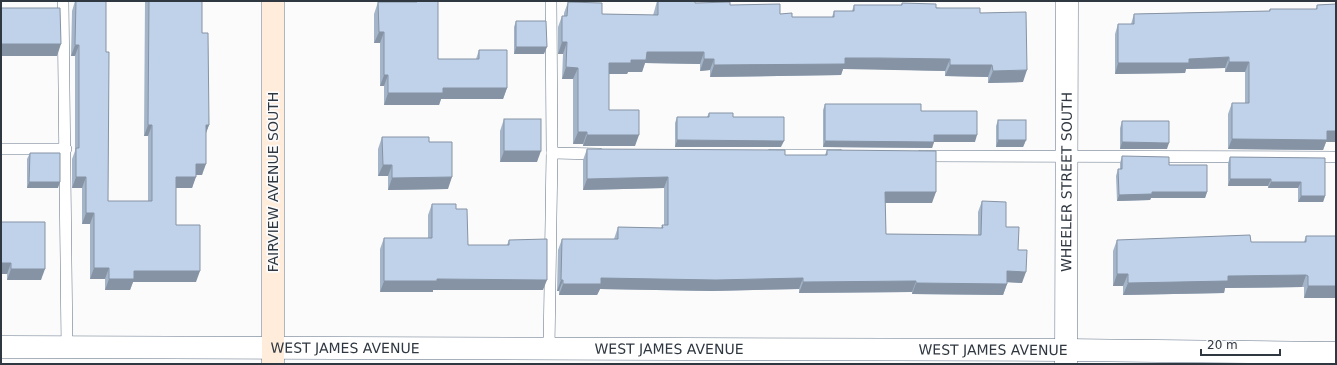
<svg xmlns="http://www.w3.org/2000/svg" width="1337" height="365" viewBox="0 0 1337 365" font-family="'DejaVu Sans',sans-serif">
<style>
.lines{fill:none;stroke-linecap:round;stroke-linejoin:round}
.lane-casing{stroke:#617287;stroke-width:12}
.street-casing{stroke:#617287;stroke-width:23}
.secondary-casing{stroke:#617287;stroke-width:23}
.lane{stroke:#fff;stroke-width:11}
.street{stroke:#fff;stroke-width:22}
.secondary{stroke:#ffecda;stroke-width:22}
.wall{fill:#a4b5c9}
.shaded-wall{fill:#8693a4}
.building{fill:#bfd2ea;stroke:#8693a4}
.labels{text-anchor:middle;stroke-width:3.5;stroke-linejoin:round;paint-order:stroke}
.street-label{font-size:14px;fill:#2f3740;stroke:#fbfbfb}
</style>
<rect width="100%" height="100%" fill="#fbfbfb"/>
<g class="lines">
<defs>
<g id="lane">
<polyline points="63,1 67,347"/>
<polyline points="1,149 66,149"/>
<polyline points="552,153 599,154"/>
<polyline points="771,155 839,155"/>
<polyline points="921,156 1336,157"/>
<polyline points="549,349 552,153 551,1"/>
</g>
<g id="street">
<path id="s1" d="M1,347L1066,350L1336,353"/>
<path id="s2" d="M1066,364L1067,1"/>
</g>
<polyline id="secondary" points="273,364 273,1"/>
</defs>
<!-- lane casing -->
<use href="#lane" class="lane-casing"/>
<!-- street casing -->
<use href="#street" class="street-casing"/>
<!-- secondary casing -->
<use href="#secondary" class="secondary-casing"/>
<!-- lane -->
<use href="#lane" class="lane"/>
<!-- street -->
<use href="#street" class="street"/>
<!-- secondary -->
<use href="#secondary" class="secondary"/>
</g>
<!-- wall -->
<g class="wall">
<polygon points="75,1 106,1 106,52 108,201 148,201 148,136 144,136 145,1 202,1 202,33 209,125 206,132 202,175 196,175 192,188 176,188 176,225 196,282 133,282 130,290 105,290 105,279 90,279 90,224 82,224 82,188 72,188 72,159 75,151 75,56 71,56 72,11"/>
<polygon points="414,1 438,1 438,59 476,59 479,50 507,88 503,99 441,99 439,105 384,105 384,86 380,86 380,43 374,43 374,14 378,2 413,2"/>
<polygon points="657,1 730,5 780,14 792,17 832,17 834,11 852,11 854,5 901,5 902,3 980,13 1023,82 988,83 988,77 945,76 945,71 875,69 843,69 841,75 710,77 710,70 700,71 700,64 645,63 642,72 628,72 627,74 609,74 609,110 635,146 583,146 583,144 573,144 573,79 562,79 563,54 558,54 558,27 562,16 564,16 564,13 568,2 602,14 653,15 654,12"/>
<polygon points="1336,4 1336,142 1326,142 1323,150 1228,149 1228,114 1232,103 1245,103 1245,72 1225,72 1225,68 1186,69 1185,73 1115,74 1115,34 1118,24 1131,24 1134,14 1269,11 1270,9 1316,9 1317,5"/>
<polygon points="516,21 544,54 514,54 514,27"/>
<polygon points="825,104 921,111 975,142 934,142 932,148 823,147 823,110"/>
<polygon points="709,113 733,117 781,147 675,147 675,123 677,117 707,117"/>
<polygon points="504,119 537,162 500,162 500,131"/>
<polygon points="998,120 1026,140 1023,147 996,147 996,126"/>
<polygon points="1122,121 1167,149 1120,149 1120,128"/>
<polygon points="382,137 429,142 448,189 388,190 388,176 378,176 378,149"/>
<polygon points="587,149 785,155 825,155 827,150 932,203 885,203 886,234 978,235 978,212 982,201 1006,227 1018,250 1022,283 1007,282 1007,284 1003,295 912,294 912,292 799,293 799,289 712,291 600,289 597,295 559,295 559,291 557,291 558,250 562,239 614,239 618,227 661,228 662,225 664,225 664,188 583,190 583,160"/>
<polygon points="30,153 58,188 27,188 27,159"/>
<polygon points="1122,156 1169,165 1207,192 1205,198 1151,198 1150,200 1117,201 1116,176 1118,169 1120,169 1120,163"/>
<polygon points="1230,157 1325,158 1325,196 1323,202 1298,202 1298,188 1268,188 1268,186 1228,186 1228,163"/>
<polygon points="432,204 456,209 468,245 507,245 509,240 543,290 433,290 433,292 380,292 380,249 384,238 428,238 428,215"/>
<polygon points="1,222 41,280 7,280 7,274 1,274"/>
<polygon points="1306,236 1336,298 1304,298 1304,287 1302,287 1225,288 1224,293 1123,295 1123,286 1113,286 1113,251 1117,240 1251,242 1304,242"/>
</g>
<!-- shaded-wall -->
<g class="shaded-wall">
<polygon points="379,32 384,32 380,43 374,43"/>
<polygon points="562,42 567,42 563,54 558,54"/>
<polygon points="1,44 61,44 57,56 1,56"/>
<polygon points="75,45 79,45 75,56 71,56"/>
<polygon points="516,47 547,47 544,54 514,54"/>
<polygon points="647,52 704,52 700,64 645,63 642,72 628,72 627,74 605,74 609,63 631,60"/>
<polygon points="1229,57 1225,68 1186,69 1185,73 1115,74 1118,63 1189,59"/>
<polygon points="845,58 950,59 945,71 843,69 841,75 710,77 714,65"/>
<polygon points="704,59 714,59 710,70 700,71"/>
<polygon points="1229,62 1249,62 1245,72 1225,72"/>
<polygon points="950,65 992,65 988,77 945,76"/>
<polygon points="566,67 578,68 573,79 562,79"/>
<polygon points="1027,70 1023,82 988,83 993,71"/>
<polygon points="384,75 388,75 384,86 380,86"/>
<polygon points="443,88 507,88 503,99 441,99 439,105 384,105 388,93"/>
<polygon points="148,125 152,125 148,136 144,136"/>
<polygon points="206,125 209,125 205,136"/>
<polygon points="1327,131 1336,131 1336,142 1326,142 1323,150 1228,149 1232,139"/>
<polygon points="578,132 587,132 583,144 573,144"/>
<polygon points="587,135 639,135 635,146 583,146"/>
<polygon points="934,135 977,135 975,142 934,142 932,148 823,147 825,141"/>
<polygon points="677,140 784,141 781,147 675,147"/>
<polygon points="998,140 1026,140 1023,147 996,147"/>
<polygon points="1122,142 1169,143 1167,149 1120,149"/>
<polygon points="504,151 541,151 537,162 500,162"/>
<polygon points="196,164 206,164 202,175 192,175"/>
<polygon points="383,165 392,165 388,176 378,176"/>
<polygon points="76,177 86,177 82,188 72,188"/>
<polygon points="176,177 196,177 192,188 172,188"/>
<polygon points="452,177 448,189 388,190 392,178"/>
<polygon points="668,177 664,188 583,190 587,179"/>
<polygon points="1230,179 1271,179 1268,186 1228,186"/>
<polygon points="29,182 60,182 58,188 27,188"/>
<polygon points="1271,182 1301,182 1298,188 1268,188"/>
<polygon points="885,192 936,192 932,203 881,203"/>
<polygon points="1152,192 1207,192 1205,198 1151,198 1150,200 1117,201 1119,195"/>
<polygon points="1301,196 1325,196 1323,202 1298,202"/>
<polygon points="86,213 94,213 90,224 82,224"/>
<polygon points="1,263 11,263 7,274 1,274"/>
<polygon points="94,268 109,268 105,279 90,279"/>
<polygon points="11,269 45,269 41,280 7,280"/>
<polygon points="134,271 200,271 196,282 133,282 130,290 105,290 109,279"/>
<polygon points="1007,271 1026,272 1022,283 1003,282"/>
<polygon points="1117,274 1128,274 1123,286 1113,286"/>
<polygon points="1306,275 1302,287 1225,288 1224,293 1123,295 1128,283 1228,276"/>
<polygon points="601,278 803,278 799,289 712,291 600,289 597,295 559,295 563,284"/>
<polygon points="437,279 547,280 543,290 433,290 433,292 380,292 384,281"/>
<polygon points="561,280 563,280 559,291 557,291"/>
<polygon points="916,281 912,292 799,293 803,282"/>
<polygon points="916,283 1007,284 1003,295 912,294"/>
<polygon points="1308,286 1336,286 1336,298 1304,298"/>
</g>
<!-- building -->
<g class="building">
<polygon points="76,1 106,1 106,52 109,52 108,201 152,201 152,125 148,125 149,1 202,1 202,33 208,33 209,125 206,125 206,164 196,164 196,177 176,177 176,225 200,225 200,271 134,271 134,279 109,279 109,268 94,268 94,213 86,213 86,177 76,177 76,148 79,148 79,45 75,45"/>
<polygon points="417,1 438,1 438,59 479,59 479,50 507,50 507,88 443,88 443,93 388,93 388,75 384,75 384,32 379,32 378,2 417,2"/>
<polygon points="658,1 695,1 695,3 730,2 730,5 780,4 780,14 792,13 792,17 834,17 834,11 854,11 854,5 902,5 902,3 936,4 936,8 980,8 980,13 1026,12 1027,70 993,71 992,65 950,65 950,59 879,58 845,58 845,64 714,65 714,59 704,59 704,52 647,52 646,60 631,60 631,63 609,63 609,110 639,110 639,135 587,135 587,132 578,132 578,68 566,67 567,42 562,42 562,16 567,16 568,2 602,3 602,14 658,15"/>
<polygon points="1336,4 1336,131 1327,131 1327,140 1232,139 1232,103 1249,103 1249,62 1229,62 1229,57 1189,59 1189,63 1118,63 1118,24 1134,24 1134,14 1270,11 1270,9 1317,9 1317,5"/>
<polygon points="1,8 60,8 61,44 1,44"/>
<polygon points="516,21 546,21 547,47 516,47"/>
<polygon points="825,104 921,104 921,111 977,111 977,135 934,135 934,142 825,141"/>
<polygon points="709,113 733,113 733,117 784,117 784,141 677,140 677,117 709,117"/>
<rect x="504" y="119" width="37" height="32"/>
<rect x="998" y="120" width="28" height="20"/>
<polygon points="1122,121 1169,121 1169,143 1122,142"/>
<polygon points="382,137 429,137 429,142 452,142 452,177 392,178 392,165 383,165"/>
<polygon points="587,149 785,150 785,155 827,155 827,150 936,151 936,192 885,192 886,234 981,235 982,201 1006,202 1006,227 1019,227 1018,250 1027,250 1026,272 1007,271 1007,284 916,283 916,281 803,282 803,278 716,280 601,278 601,284 563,284 563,280 561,280 562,239 618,239 618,227 663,228 662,225 668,225 668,177 587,179"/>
<polygon points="30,153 60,153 60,182 29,182"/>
<polygon points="1122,156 1169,157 1169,165 1207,165 1207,192 1152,192 1152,194 1119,195 1118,169 1122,169"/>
<polygon points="1230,157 1325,158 1325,196 1301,196 1301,182 1271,182 1271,179 1230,179"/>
<polygon points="432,204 456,204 456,209 467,209 468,245 509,245 509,240 547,239 547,280 437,279 437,281 384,281 384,238 432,238"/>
<polygon points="1,222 45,222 45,269 11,269 11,263 1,263"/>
<polygon points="1250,235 1251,242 1306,242 1306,236 1336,236 1336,286 1308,286 1308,276 1306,275 1228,276 1228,281 1128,283 1128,274 1117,274 1117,240"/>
</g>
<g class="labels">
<!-- street labels -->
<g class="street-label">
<text transform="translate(273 182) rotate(-90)" y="5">FAIRVIEW AVENUE SOUTH</text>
<text dy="5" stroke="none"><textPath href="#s2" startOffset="182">WHEELER STREET SOUTH</textPath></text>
<text dy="5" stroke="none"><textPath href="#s1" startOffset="344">WEST JAMES AVENUE</textPath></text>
<text dy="5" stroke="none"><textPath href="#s1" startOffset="668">WEST JAMES AVENUE</textPath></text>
<text dy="5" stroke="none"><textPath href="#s1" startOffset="992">WEST JAMES AVENUE</textPath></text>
</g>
</g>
<!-- border -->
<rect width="1337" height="365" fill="none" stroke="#2f3740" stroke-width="4"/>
<!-- scale -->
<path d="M1201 349v6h79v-6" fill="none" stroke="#2f3740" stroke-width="2"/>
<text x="1207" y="349" font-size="12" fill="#2f3740" stroke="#fbfbfb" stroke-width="3" paint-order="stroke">20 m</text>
</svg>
